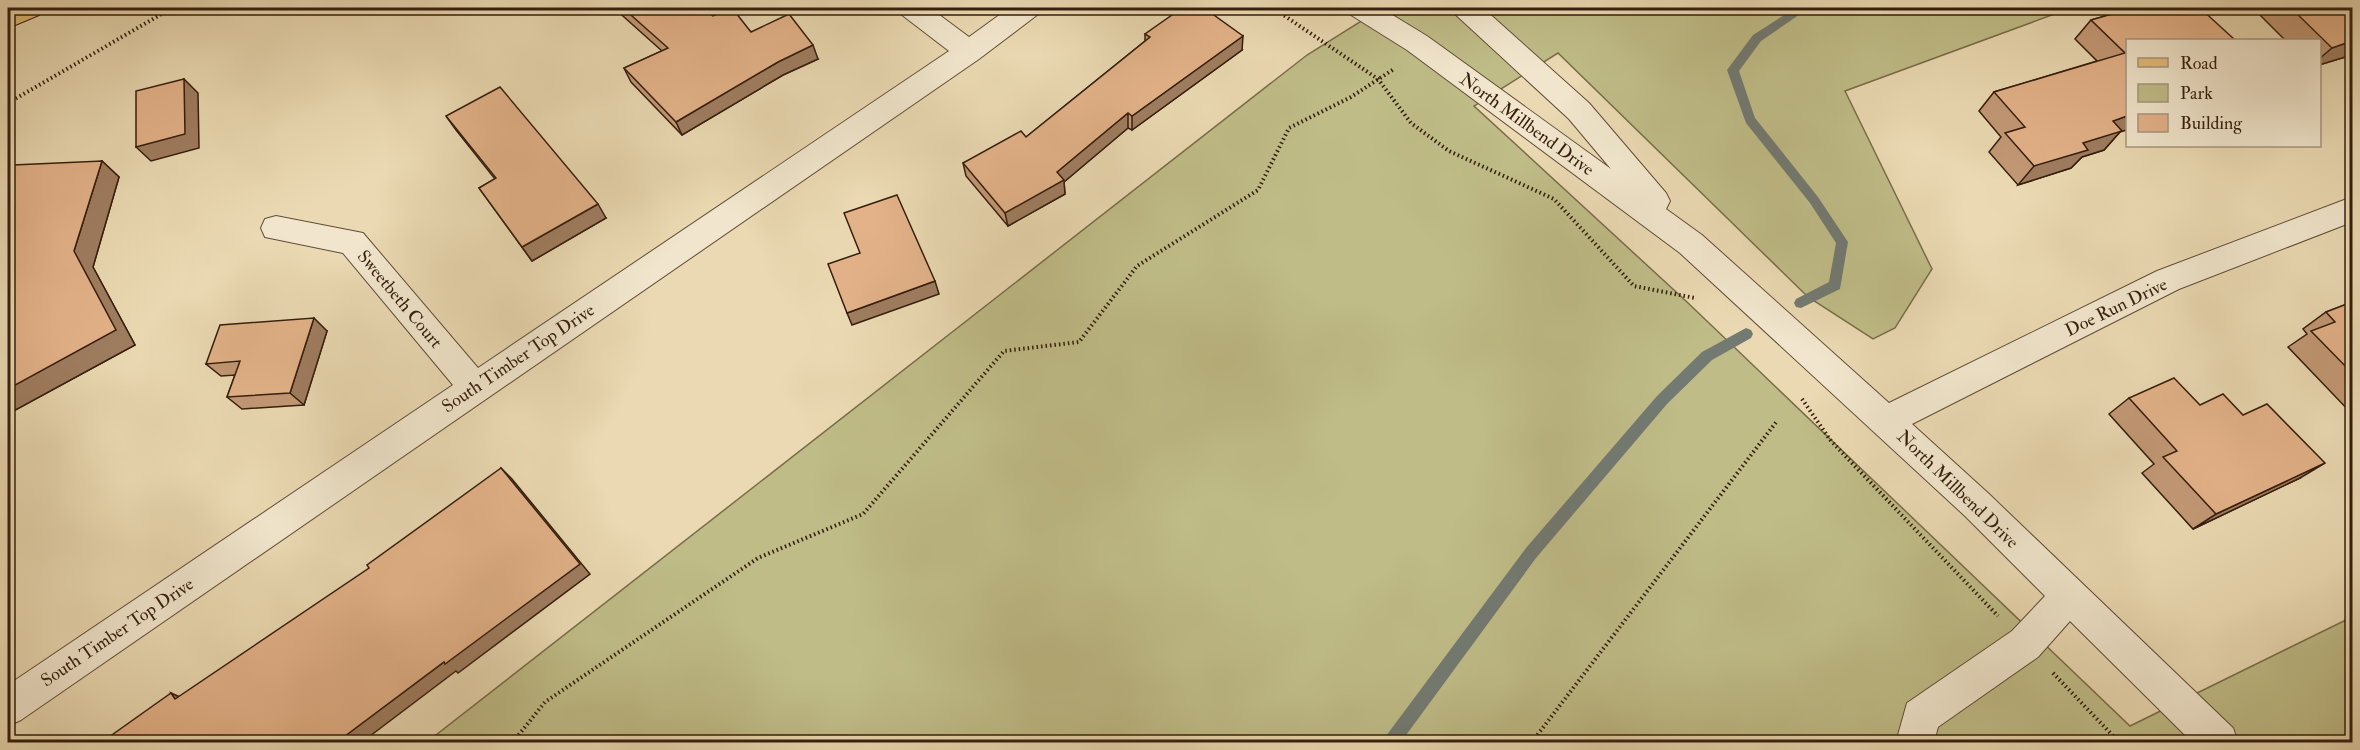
<svg xmlns="http://www.w3.org/2000/svg" width="2360" height="750" viewBox="0 0 2360 750" font-family="'IM FELL Double Pica',serif">
<style>
.green{fill:#bfbc87;stroke:#7a6d4a;stroke-width:1.5}
.lines{fill:none;stroke-linecap:round;stroke-linejoin:round}
.stream{fill:#727a72;fill-rule:evenodd}
.minor-casing{stroke:#624d36;stroke-width:2}
.major-casing{stroke:#351e0d;stroke-width:2}
.path{stroke:#351e0d;stroke-width:4;stroke-dasharray:1.5 3;stroke-linecap:butt}
.minor{fill:#f1e6cd;fill-rule:evenodd}
.major{fill:#e5bc79;fill-rule:evenodd}
.wall{fill:#c39976;stroke:#351e0d;stroke-width:1.5}
.shaded-wall{fill:#9f7d60;stroke:#351e0d;stroke-width:1.5}
.building{fill:#e3b289;stroke:#351e0d;stroke-width:1.5}
.labels{text-anchor:middle;stroke-width:4.5;stroke-linejoin:round;paint-order:stroke}
.street-label{font-size:18px;fill:#351e0d;stroke:#f1e6cd}
</style>
<rect width="100%" height="100%" fill="#ead9b2"/>
<filter id="stains"><feTurbulence type="fractalNoise" baseFrequency=".00333" numOctaves="4"/><feColorMatrix values="0 0 0 0 .2 0 0 0 0 .09 0 0 0 0 .02 0 0 0 .5 -.17"/></filter>
<radialGradient id="worn" r=".72"><stop offset=".6" stop-color="#630" stop-opacity="0"/><stop offset="1" stop-color="#630" stop-opacity=".3"/></radialGradient>
<!-- green -->
<polygon class="green" points="1382,8 2071,8 1845,91 1932,269 1895,328 1873,339 1808,297 1558,53 1474,106 1687,302 2130,726 2352,617 2352,742 427,742 1307,55"/>
<g class="lines">
<!-- stream -->
<g class="stream">
<polygon points="1795,8 1809,8 1761,41 1739,71 1755,118 1818,197 1848,242 1840,289 1801,308 1796,307 1794,303 1796,299 1829,282 1836,243 1810,203 1746,123 1727,70 1753,35"/>
<polygon points="1746,328 1751,330 1753,334 1751,338 1712,360 1667,404 1536,558 1401,742 1384,742 1386,736 1526,548 1657,396 1702,352"/>
</g>
<defs>
<g id="minor">
<polygon points="899,8 930,8 969,37 1009,8 1041,8 1037,15 979,59 21,720 8,726 8,685 453,385 343,253 265,237 261,228 265,219 276,216 363,233 478,368 949,51 902,15"/>
<polygon points="1348,8 1381,8 1427,36 1611,169 1569,119 1456,15 1452,8 1483,8 1589,103 1666,193 1670,201 1666,209 1702,235 1889,403 2157,271 2352,197 2352,222 2179,289 1912,424 1989,494 2233,728 2238,742 2192,742 2070,621 2038,657 1938,727 1934,742 1896,742 1907,703 2012,631 2045,596 1965,516 1680,253 1407,50 1351,15"/>
</g>
<polygon id="major" points="8,8 43,8 39,15 8,28"/>
</defs>
<!-- minor casing -->
<use href="#minor" class="minor-casing"/>
<!-- major casing -->
<use href="#major" class="major-casing"/>
<!-- path -->
<g class="path">
<polyline points="1273,8 1378,79 1411,123 1449,151 1554,199 1634,286 1695,298"/>
<polyline points="8,103 172,8"/>
<polyline points="1802,399 1831,441 1998,616"/>
<polyline points="2053,673 2119,742"/>
<polyline points="513,742 545,702 758,558 863,514 1004,351 1079,342 1137,266 1258,190 1289,128 1351,97 1394,69"/>
<polyline points="1532,742 1777,421"/>
</g>
<!-- minor -->
<use href="#minor" class="minor"/>
<!-- major -->
<use href="#major" class="major"/>
</g>
<!-- wall -->
<g class="wall">
<polygon points="614,8 703,8 713,16 818,59 783,75 682,135 631,82 624,68 662,51"/>
<polygon points="2133,8 2120,132 2104,150 2082,157 2071,168 2018,185 1989,152 2001,137 1979,111 1994,92 2097,61 2075,39 2091,20"/>
<polygon points="2265,8 2352,8 2352,55 2319,65 2319,40 2285,40 2259,14"/>
<polygon points="1145,34 1242,50 1132,130 1128,128 1064,182 1065,194 1008,226 966,176 963,163 1026,137 1145,41"/>
<polygon points="446,116 606,218 532,261 479,188 495,179 456,130"/>
<polygon points="102,161 119,177 93,267 135,345 8,414 8,183"/>
<polygon points="2352,302 2352,414 2288,347 2307,334 2303,329 2326,312"/>
<polygon points="327,331 304,405 242,409 227,397 235,375 221,376 206,364"/>
<polygon points="2129,398 2200,405 2300,478 2193,529 2142,473 2154,464 2109,414"/>
</g>
<!-- shaded-wall -->
<g class="shaded-wall">
<polygon points="1243,36 1242,50 1132,130 1132,116"/>
<polygon points="2352,41 2352,55 2319,65 2319,59 2332,48"/>
<polygon points="813,45 818,59 783,75 682,135 676,122 778,62"/>
<polygon points="184,79 198,93 199,148 151,161 136,147"/>
<polygon points="1128,113 1128,128 1064,182 1065,194 1008,226 1005,213 1057,172"/>
<polygon points="2127,116 2127,130 2120,132 2104,150 2082,157 2071,168 2018,185 2034,166 2113,121"/>
<polygon points="102,161 119,177 93,267 135,345 8,414 8,389 74,251"/>
<polygon points="598,204 606,218 532,261 522,247"/>
<polygon points="935,281 939,294 852,325 847,313"/>
<polygon points="314,318 327,331 304,405 290,393"/>
<polygon points="2325,463 2300,478 2193,529 2216,514"/>
<polygon points="501,468 512,479 590,574 458,673 456,671 362,742 337,742 444,662"/>
<polygon points="171,693 189,701 175,699"/>
</g>
<!-- building -->
<g class="building">
<polygon points="623,8 703,8 713,16 732,8 751,32 789,14 813,45 778,62 676,122 624,68 668,48"/>
<polygon points="1182,8 1204,8 1243,36 1132,116 1128,113 1057,172 1064,180 1005,213 963,163 1021,131 1026,137 1150,37 1145,34"/>
<polygon points="2133,8 2200,8 2235,40 2127,40 2127,116 2113,121 2122,131 2083,143 2088,150 2034,166 2005,133 2025,127 1994,92 2125,53 2091,20"/>
<polygon points="2291,8 2352,8 2352,41 2332,48"/>
<polygon points="184,79 185,134 136,147 136,91"/>
<polygon points="500,87 598,204 522,247 479,188 496,178 446,116"/>
<polygon points="102,161 74,251 116,330 8,389 8,258 13,242 8,242 8,183 13,165"/>
<polygon points="897,195 935,281 847,313 828,264 860,253 844,213"/>
<polygon points="2352,302 2352,373 2311,331 2335,322 2326,312"/>
<polygon points="314,318 290,393 227,397 240,361 206,364 220,325"/>
<polygon points="2174,378 2200,405 2223,394 2243,415 2267,404 2325,463 2216,514 2163,457 2177,451 2129,398"/>
<polygon points="501,468 580,564 445,664 444,662 337,742 102,742 171,693 175,699 369,568 367,565"/>
</g>
<g class="labels">
<!-- street labels -->
<g class="street-label">
<text transform="translate(1527 124) rotate(36)" y="6">North Millbend Drive</text>
<text transform="translate(400 299) rotate(50)" y="6">Sweetbeth Court</text>
<text transform="translate(2116 307) rotate(-26)" y="6">Doe Run Drive</text>
<text transform="translate(518 358) rotate(-34)" y="6">South Timber Top Drive</text>
<text transform="translate(1958 489) rotate(44)" y="6">North Millbend Drive</text>
<text transform="translate(117 632) rotate(-34)" y="6">South Timber Top Drive</text>
</g>
</g>
<!-- margin -->
<rect width="2360" height="750" fill="none" stroke="#ead9b2" stroke-width="30"/>
<rect x="9" y="9" width="2342" height="732" fill="none" stroke="#351e0d" stroke-width="3"/>
<rect x="15" y="15" width="2330" height="720" fill="none" stroke="#351e0d" stroke-width="1.5"/>
<!-- legend -->
<rect x="2126" y="39" width="195" height="108" fill="#f1e6cd" stroke="#a69680" stroke-width="1.5"/>
<rect x="2138" y="58" width="30" height="9" fill="#e5bc79" stroke="#a69680" stroke-width="1.5"/>
<text x="2180" y="69" font-size="18" fill="#351e0d">Road</text>
<rect x="2138" y="84" width="30" height="18" fill="#bfbc87" stroke="#a69680" stroke-width="1.5"/>
<text x="2180" y="99" font-size="18" fill="#351e0d">Park</text>
<rect x="2138" y="114" width="30" height="18" fill="#e3b289" stroke="#a69680" stroke-width="1.5"/>
<text x="2180" y="129" font-size="18" fill="#351e0d">Building</text>
<rect width="100%" height="100%" filter="url(#stains)"/>
<rect width="100%" height="100%" fill="url(#worn)"/>
</svg>
